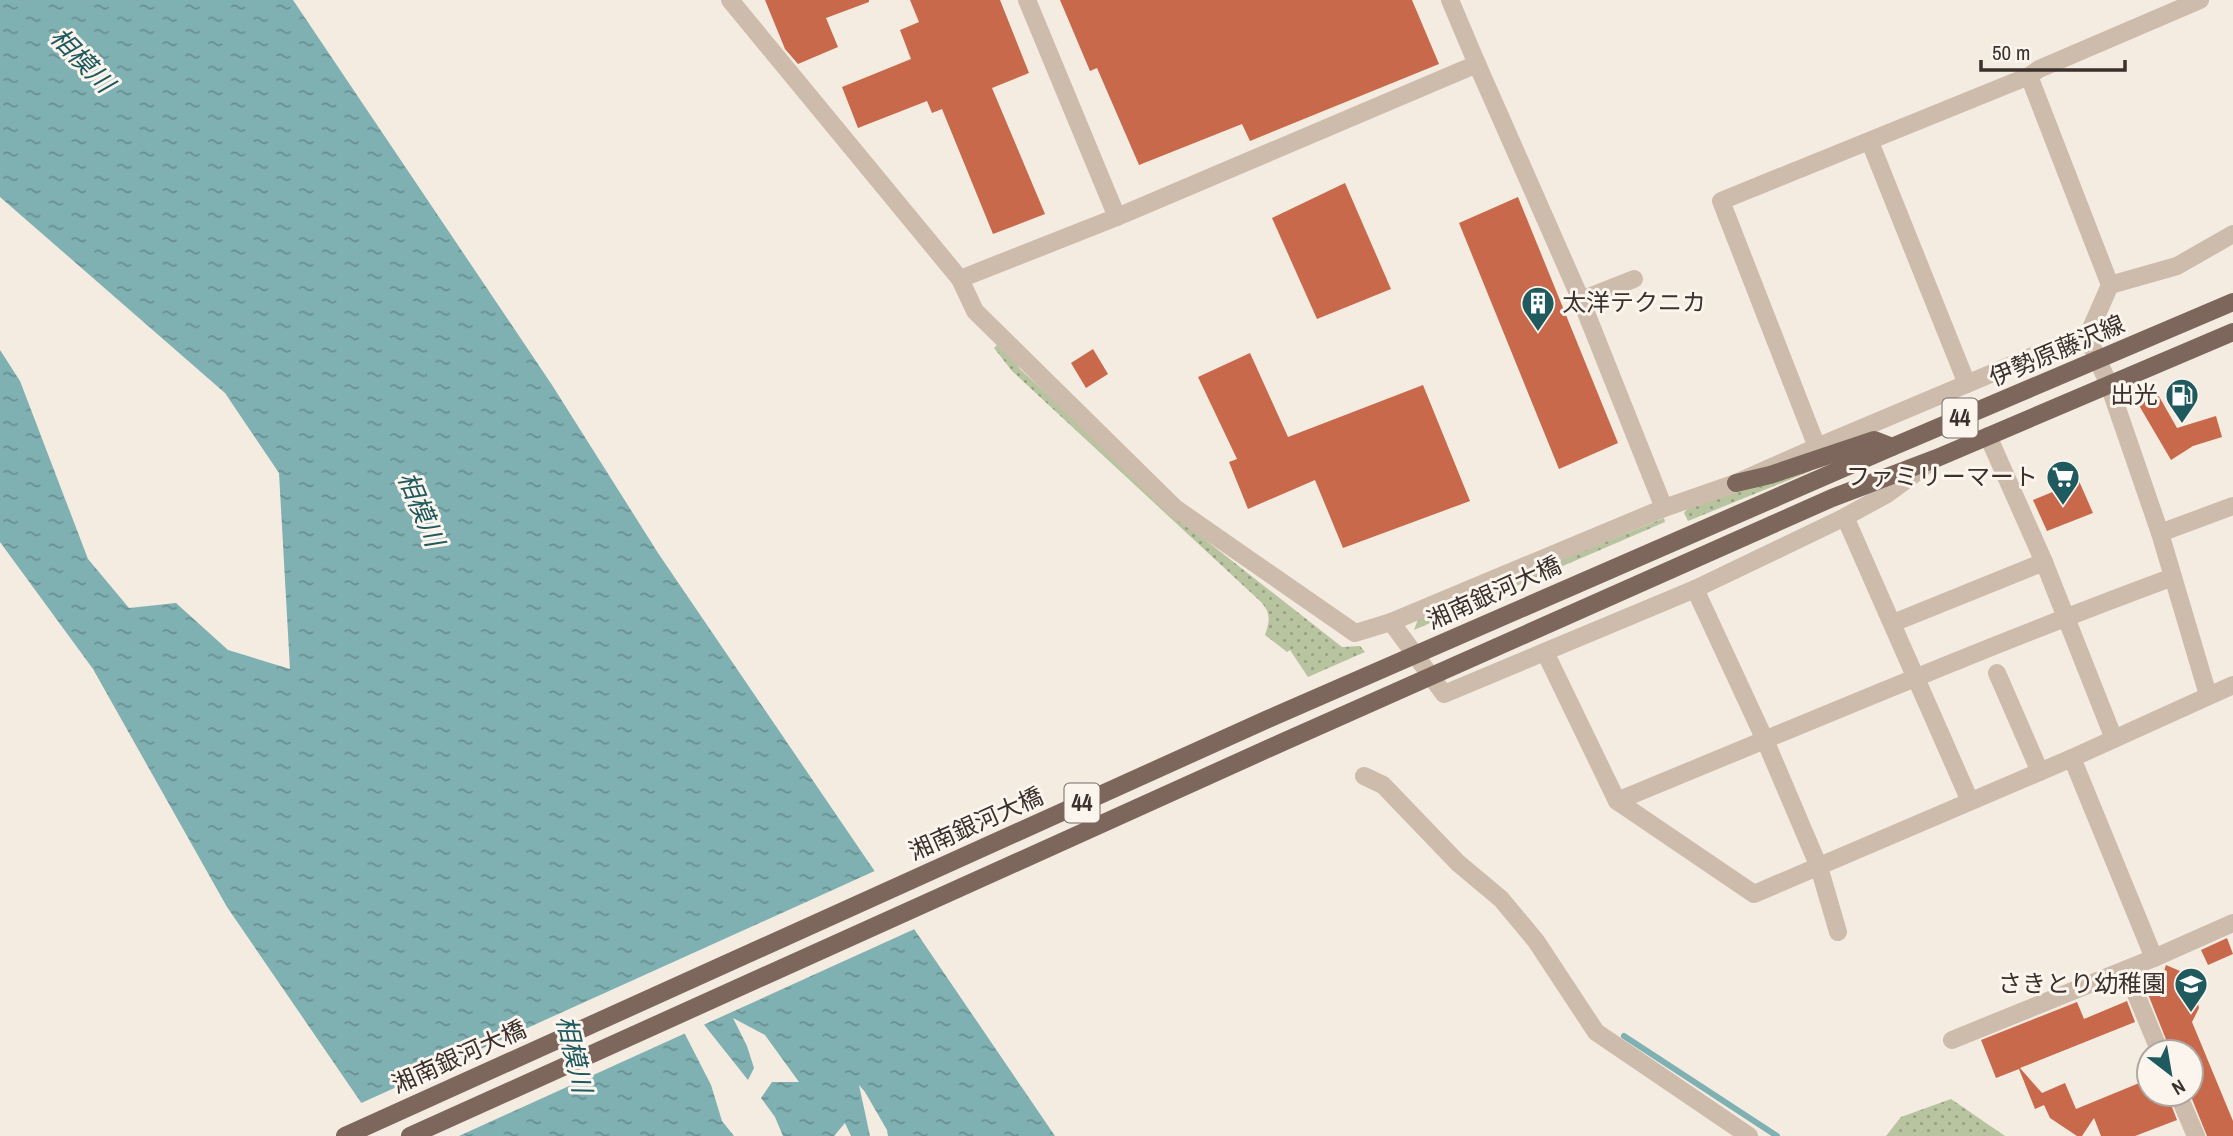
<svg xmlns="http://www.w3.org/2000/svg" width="2233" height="1136" viewBox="0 0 2233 1136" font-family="'Archivo Narrow','Noto Sans JP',sans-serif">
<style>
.grass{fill:url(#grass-dots)}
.water{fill:url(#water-ripples)}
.pier{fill:#f4ebe1}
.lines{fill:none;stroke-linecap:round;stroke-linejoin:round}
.stream{stroke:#7fb0b2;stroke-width:6}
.building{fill:#c8694b}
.minor{stroke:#cdbbac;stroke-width:18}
.major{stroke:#7d675c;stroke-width:18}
.labels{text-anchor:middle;stroke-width:6;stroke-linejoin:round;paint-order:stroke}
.shield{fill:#fbf5ee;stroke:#756b66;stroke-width:2}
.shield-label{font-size:23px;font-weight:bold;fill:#3b302b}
.poi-label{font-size:24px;fill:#3b302b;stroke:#fbf5ee;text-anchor:end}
.street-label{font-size:24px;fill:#3b302b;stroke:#fbf5ee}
.water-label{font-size:26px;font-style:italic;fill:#1f5a5e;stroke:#fbf5ee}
</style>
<defs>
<pattern id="grass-dots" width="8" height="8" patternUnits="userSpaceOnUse" patternTransform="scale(1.75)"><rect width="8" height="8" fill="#b8c4a0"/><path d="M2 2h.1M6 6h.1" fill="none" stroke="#97a083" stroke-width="1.8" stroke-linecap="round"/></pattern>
<pattern id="water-ripples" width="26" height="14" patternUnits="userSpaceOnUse" patternTransform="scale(1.75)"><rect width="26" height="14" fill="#7fb0b2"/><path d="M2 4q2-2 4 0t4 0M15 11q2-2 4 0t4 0" fill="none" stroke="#699091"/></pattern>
</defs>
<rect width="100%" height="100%" fill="#f4ebe1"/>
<!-- grass -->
<g class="grass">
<path d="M997,345L1017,364L1020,369L1194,531L1342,647L1360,646L1365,652L1308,677L1290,650L1287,652L1265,635C1270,621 1271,613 1261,602L1012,371L994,348Z"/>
<polygon points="1810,467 1811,471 1688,521 1684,513 1687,509"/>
<polygon points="1664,518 1665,522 1414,630 1418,619 1534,570 1552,566 1554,563"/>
<polygon points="1951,1099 2005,1136 1886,1136 1901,1117"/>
</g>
<!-- water -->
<polygon class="water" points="0,0 293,0 552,385 658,553 1055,1136 888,1136 887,1130 865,1092 859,1085 870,1136 851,1136 845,1123 834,1136 783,1136 775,1117 761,1098 772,1082 799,1082 765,1035 733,1018 747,1046 754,1068 748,1080 686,1002 666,997 711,1085 722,1121 734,1136 384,1136 227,907 93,669 0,542 0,350 20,381 88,559 129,608 176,603 228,650 290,669 279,473 225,393 0,197"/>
<!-- pier -->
<polygon class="pier" points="879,869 919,927 701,1026 684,1005 672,1002 688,1032 459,1136 380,1136 359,1104"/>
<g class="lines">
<!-- stream -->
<polyline class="stream" points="1624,1036 1777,1136"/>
</g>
<!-- building -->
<g class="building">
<polygon points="765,0 869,0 869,2 826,18 838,47 798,64 785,49"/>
<polygon points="910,0 1000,0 1029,73 992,88 1045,214 993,234 942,109 932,113 927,101 858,128 842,87 911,59 900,30 919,22"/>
<polygon points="1060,0 1412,0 1439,64 1250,141 1242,124 1139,165 1097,68 1090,71"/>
<polygon points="1345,183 1391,289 1317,319 1272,218"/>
<polygon points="1518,197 1618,443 1559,469 1459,223"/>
<polygon points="1093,349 1108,374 1086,388 1071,363"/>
<polygon points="1250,353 1288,437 1423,385 1470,501 1343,548 1315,480 1248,509 1229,462 1237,459 1198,377"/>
<polygon points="2156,391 2177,428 2216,416 2222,437 2193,446 2171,460 2137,402"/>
<polygon points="2079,481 2093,513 2047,531 2033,500"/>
<polygon points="2227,938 2233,954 2208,965 2201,950"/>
<polygon points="2166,965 2187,974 2195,991 2199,1008 2192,1022 2233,1121 2233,1136 2207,1136 2190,1094 2191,1052 2171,1052 2146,989 2151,978 2164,971"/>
<polygon points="2127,1001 2135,1022 2020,1068 2042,1093 2065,1083 2076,1109 2149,1079 2149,1094 2167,1094 2177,1120 2135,1136 2101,1136 2094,1118 2082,1136 2077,1136 2050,1118 2044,1105 2035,1109 2019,1069 1996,1078 1981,1040 2077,1002 2084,1019"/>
</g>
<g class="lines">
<!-- minor -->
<g class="minor">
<polyline points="730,0 960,279 975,311 1175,508 1355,633 1391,622 1664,508 1736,483 1817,447 2064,343 2089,340"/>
<polyline points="1027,0 1117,217"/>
<polyline points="1477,64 1581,300 1664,508"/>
<polyline points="2029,76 2039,69 2200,0"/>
<polyline points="1870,142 1967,384"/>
<polyline points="960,279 1117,217 1477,64 1450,0"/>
<polyline points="2110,285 2177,266 2233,234"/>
<polyline points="1581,300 1634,279"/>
<polyline points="1988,436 2044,562 2114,739"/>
<polyline points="1817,447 1721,201 2029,76 2110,285 2092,326 2089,340 2109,385 2160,533 2208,695"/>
<polyline points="1845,517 1970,801"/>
<polyline points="2160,533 2233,506"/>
<polyline points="1695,589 1765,740 1819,867 1838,932"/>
<polyline points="1391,622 1444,694 1695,589 1845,517 1887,494 1928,464"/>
<polyline points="1893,623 2044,562"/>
<polyline points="1545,652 1617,801 1754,894 2072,758 2233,685"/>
<polyline points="1997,673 2040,772"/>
<polyline points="2072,758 2154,958"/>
<polyline points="1364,776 1383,785 1458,863 1501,899 1536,941 1596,1032 1749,1136"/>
<path d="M1617,801C1802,725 1986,646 2173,577"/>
<polyline points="2126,970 2160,1052"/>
<polyline points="1952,1040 2154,958 2233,923"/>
<polyline points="2178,1094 2196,1136"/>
</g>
<!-- major -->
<g class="major">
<polyline points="1736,483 1770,475 1874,440 1892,447"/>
<polyline points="345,1136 1268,719 1892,447 2233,302"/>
<polyline points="410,1136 1283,742 1832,498 1937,458 2233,332"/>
</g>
</g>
<!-- icons -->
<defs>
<symbol id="building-pin" viewBox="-11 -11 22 30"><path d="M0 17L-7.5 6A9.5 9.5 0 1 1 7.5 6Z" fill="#1f5a5e" stroke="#fbf5ee"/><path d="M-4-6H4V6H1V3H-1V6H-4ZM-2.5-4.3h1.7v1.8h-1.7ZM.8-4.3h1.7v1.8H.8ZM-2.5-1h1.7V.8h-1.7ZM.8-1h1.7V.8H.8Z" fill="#fff"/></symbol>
<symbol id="fuel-pin" viewBox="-11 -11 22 30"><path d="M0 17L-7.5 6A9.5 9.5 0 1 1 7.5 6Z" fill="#1f5a5e" stroke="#fbf5ee"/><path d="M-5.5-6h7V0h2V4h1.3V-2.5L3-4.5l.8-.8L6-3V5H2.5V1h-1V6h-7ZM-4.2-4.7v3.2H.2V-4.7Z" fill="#fff"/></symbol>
<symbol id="supermarket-pin" viewBox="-11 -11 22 30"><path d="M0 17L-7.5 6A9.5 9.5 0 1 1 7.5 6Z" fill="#1f5a5e" stroke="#fbf5ee"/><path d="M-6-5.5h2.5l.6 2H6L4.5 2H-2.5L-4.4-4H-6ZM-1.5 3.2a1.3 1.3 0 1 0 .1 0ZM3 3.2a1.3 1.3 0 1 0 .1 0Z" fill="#fff"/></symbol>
<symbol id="school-pin" viewBox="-11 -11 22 30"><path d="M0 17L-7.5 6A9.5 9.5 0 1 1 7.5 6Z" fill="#1f5a5e" stroke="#fbf5ee"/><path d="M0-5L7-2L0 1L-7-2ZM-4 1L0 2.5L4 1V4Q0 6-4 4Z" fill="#fff"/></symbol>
</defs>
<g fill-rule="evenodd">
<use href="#building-pin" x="1519" y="284" width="38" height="52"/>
<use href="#fuel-pin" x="2163" y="376" width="38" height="52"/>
<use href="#supermarket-pin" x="2044" y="458" width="38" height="52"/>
<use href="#school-pin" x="2172" y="965" width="38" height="52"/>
</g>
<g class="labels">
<!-- shield labels -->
<g class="shield">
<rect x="1942.5" y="398.5" width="35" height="39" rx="5"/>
<rect x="1064.5" y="783.5" width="35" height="39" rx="5"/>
</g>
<g class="shield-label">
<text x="1960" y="426">44</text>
<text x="1082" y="811">44</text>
</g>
<!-- poi labels -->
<g class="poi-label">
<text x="1562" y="311" text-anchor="start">太洋テクニカ</text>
<text x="2158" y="403">出光</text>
<text x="2038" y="485">ファミリーマート</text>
<text x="2166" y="992">さきとり幼稚園</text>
</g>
<!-- street labels -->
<g class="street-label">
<text transform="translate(2057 351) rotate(-23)" y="8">伊勢原藤沢線</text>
<text transform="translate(1494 593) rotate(-24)" y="8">湘南銀河大橋</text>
<text transform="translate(976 824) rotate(-24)" y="8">湘南銀河大橋</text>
<text transform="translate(459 1057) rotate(-24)" y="8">湘南銀河大橋</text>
</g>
<!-- water labels -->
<g class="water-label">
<text transform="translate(82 60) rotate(46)" y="9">相模川</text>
<text transform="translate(421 509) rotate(67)" y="9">相模川</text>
<text transform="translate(574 1054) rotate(77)" y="9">相模川</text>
</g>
</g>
<!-- north arrow -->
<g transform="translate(2170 1073) rotate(149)"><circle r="33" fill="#fbf5ee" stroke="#aea6a0" stroke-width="2"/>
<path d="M0-5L12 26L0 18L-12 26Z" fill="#1f5a5e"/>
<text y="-10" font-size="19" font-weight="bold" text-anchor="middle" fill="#3b302b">N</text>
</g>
<!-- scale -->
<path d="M1981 60v10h144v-10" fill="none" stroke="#3b302b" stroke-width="3.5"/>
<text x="1992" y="60" font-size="21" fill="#3b302b" stroke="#fbf5ee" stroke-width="5" paint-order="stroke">50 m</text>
</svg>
